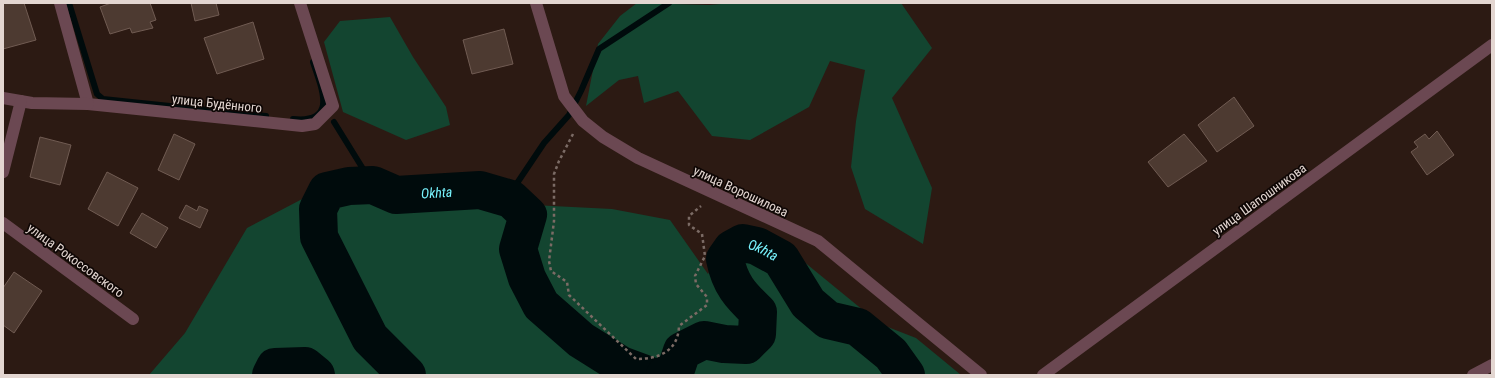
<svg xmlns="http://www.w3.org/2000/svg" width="1495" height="378" viewBox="0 0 1495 378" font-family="'Roboto Condensed',sans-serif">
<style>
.green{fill:#134530}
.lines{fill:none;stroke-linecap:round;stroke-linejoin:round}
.stream{stroke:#000b0c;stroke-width:6}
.river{stroke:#000b0c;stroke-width:38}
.building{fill:#4d3a31;stroke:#705b52}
.path{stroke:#7b6b65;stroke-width:2.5;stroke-dasharray:3 3;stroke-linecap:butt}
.street{stroke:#6b4852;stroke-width:12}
.labels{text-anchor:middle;stroke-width:3.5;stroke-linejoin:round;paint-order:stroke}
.street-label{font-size:13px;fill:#e3d6d1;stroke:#0f0705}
.water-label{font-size:14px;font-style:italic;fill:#78f5ff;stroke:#0f0705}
</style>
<rect width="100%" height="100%" fill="#2c1a13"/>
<!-- green -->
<g class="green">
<polygon points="637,3 709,5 733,3 901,3 932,48 892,98 932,188 923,244 865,209 851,167 856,121 865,70 830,61 809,107 750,140 712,136 678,91 644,103 638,76 619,80 586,106 598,44 620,16"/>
<polygon points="390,17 413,57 446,107 450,125 406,140 343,112 324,42 340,21"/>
<polygon points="348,175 381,179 382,203 423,204 464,197 495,203 612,209 670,220 708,274 726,237 751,234 803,261 880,324 916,338 961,375 149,375 185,333 247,228"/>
</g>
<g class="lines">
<!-- stream -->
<g class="stream">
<polyline points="69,3 97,94 103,99 266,116"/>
<path d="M293,119C339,124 321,87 313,62"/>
<polyline points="334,122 373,185"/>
<polyline points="507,198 544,143 569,115 581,91 599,49 669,3"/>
</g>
<!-- river -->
<g class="river">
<polyline points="271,375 275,367 305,366 316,375"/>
<path id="s1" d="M407,375L370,338L319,237L318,209L327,191L349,186L373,185L396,195L480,190L511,199L528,215L518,249L527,278L541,305L581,340L621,365L648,375"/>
<path id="s2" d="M665,375L676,369L682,351L704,340L724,344L746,345L757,334L758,312C740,295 730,284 725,259L732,249L743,243L757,246L781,259L808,303L828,320L858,327L891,354L906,375"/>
</g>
</g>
<!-- building -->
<g class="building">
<polygon points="3,3 24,3 36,40 3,49"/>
<polygon points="111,3 150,3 156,20 150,22 153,28 132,33 130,28 110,34 100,7"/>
<polygon points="191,3 216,3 219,15 195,21"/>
<polygon points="253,22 264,59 217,74 204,38"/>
<polygon points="504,29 513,64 472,74 463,40"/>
<polygon points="1234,97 1254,126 1217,152 1198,125"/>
<polygon points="1437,131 1454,155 1427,175 1411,152 1418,147 1414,142 1425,134 1429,139"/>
<polygon points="174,134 195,144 179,180 158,170"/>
<polygon points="1184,134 1207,161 1168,187 1148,162"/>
<polygon points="40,137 71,145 60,185 30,177"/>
<polygon points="107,172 138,188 118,226 88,209"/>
<polygon points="186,205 197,211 199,206 208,210 200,228 179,218"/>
<polygon points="142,213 168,228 156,248 130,233"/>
<polygon points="14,272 42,291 14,333 3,325 3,288"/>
</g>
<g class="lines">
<!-- path -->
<path class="path" d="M573,134L559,161L554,174V221L549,261L551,271L567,282L569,295L636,359C658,359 678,352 679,326L707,305V297L696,284L695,276L705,256L702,234L689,225V216L701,206"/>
<!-- street -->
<g class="street">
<polyline points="60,3 88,104 302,126 315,124 333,106 300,3"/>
<polyline points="536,3 564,96 583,121 603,137 638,158 818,241 981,375"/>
<polyline points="3,98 32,103 88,104"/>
<polyline points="3,172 21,101"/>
<polyline points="3,223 133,319"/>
<polyline points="1043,375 1492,45"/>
<polyline points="1473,375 1492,365"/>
</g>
</g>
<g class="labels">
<!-- street labels -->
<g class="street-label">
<text transform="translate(217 103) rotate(6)" y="5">улица Будённого</text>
<text transform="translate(741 191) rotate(25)" y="5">улица Ворошилова</text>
<text transform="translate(1259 199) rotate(-36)" y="5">улица Шапошникова</text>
<text transform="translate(76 260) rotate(36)" y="5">улица Рокоссовского</text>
</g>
<!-- water labels -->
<g class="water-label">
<text dy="5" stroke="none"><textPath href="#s1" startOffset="326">Okhta</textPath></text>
<text dy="5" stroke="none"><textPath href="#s2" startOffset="246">Okhta</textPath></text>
</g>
</g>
<!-- border -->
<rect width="1495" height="378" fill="none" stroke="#e3d6d1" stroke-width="8"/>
</svg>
